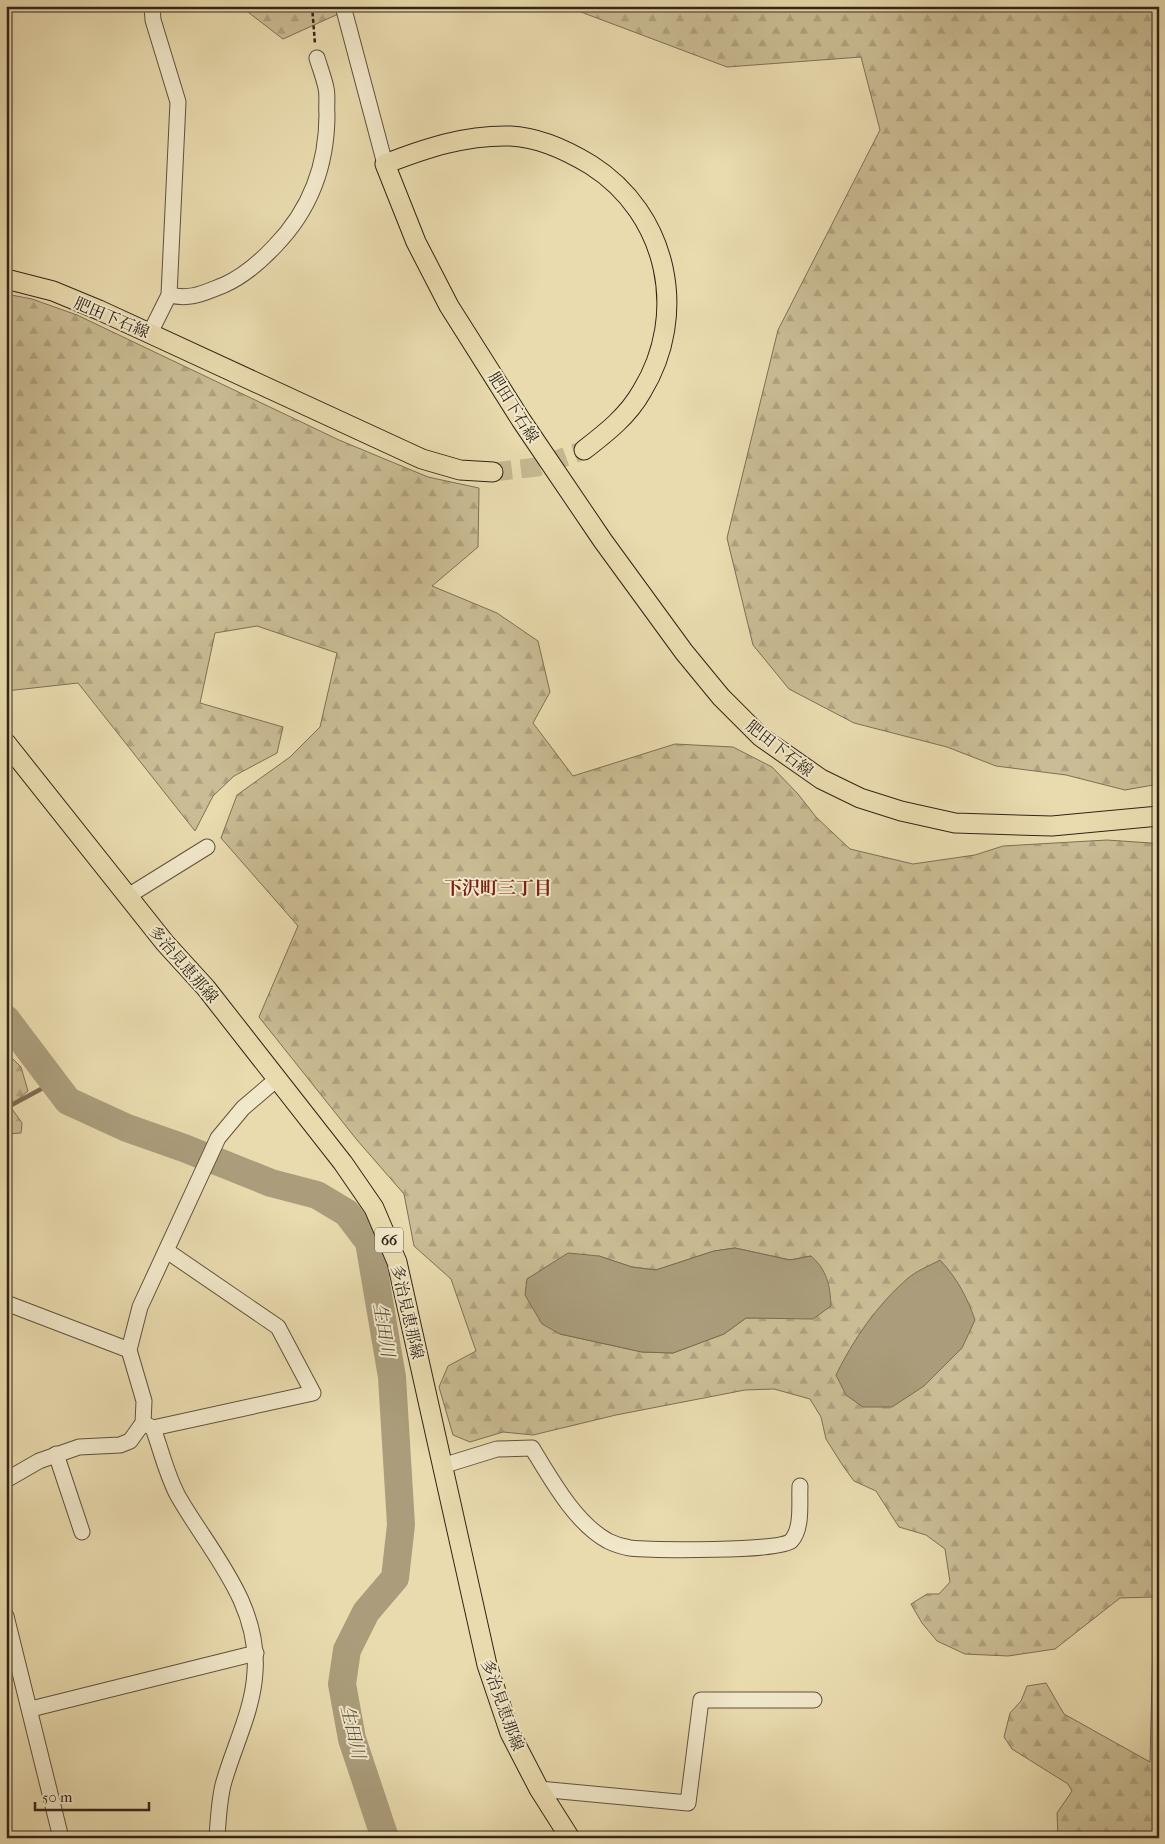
<svg xmlns="http://www.w3.org/2000/svg" width="1165" height="1844" viewBox="0 0 1165 1844" font-family="'IM FELL French Canon','Noto Serif JP',serif">
<style>
.forest{fill:url(#forest-firs);stroke:#7e7056;fill-rule:evenodd}
.water{fill:#ab9d7b;stroke:#7b6d53}
.lines{fill:none;stroke-linecap:round;stroke-linejoin:round}
.stream{stroke:#7b6d53;stroke-width:4.5}
.river{stroke:#ab9d7b;stroke-width:28}
.major-tunnel{stroke:#c4b790;stroke-width:19;stroke-dasharray:19 9;stroke-linecap:butt}
.minor-casing{stroke:#60523d;stroke-width:17}
.major-casing{stroke:#322517;stroke-width:21}
.path{stroke:#322517;stroke-width:2.5;stroke-dasharray:4 2.5;stroke-linecap:butt}
.minor{stroke:#f1e8ca;stroke-width:15}
.major{stroke:#e9dbae;stroke-width:19}
.labels{text-anchor:middle;stroke-width:4;stroke-linejoin:round;paint-order:stroke}
.shield{fill:#f1e8ca;stroke:#6b604d;stroke-width:1}
.shield-label{font-size:15px;font-weight:bold;fill:#322517}
.street-label{font-size:16px;fill:#322517;stroke:#f1e8ca}
.neighbourhood-label{font-size:18px;font-weight:bold;fill:#7a1f14;stroke:#f1e8ca}
.water-label{font-size:18px;font-style:italic;fill:#5c4f3a;stroke:#f1e8ca}
</style>
<defs>
<pattern id="forest-firs" width="22" height="20" patternUnits="userSpaceOnUse" patternTransform="scale(1.25)"><rect width="22" height="20" fill="#cabc94"/><path d="M5 1l3.5 6h-7zM16 11l3.5 6h-7z" fill="#aea17f"/></pattern>
</defs>
<rect width="100%" height="100%" fill="#e9dbae"/>
<filter id="stains"><feTurbulence type="fractalNoise" baseFrequency=".004" numOctaves="4"/><feColorMatrix values="0 0 0 0 .2 0 0 0 0 .09 0 0 0 0 .02 0 0 0 .5 -.17"/></filter>
<radialGradient id="worn" r=".72"><stop offset=".6" stop-color="#630" stop-opacity="0"/><stop offset="1" stop-color="#630" stop-opacity=".3"/></radialGradient>
<!-- forest -->
<g class="forest">
<polygon points="240,6 356,6 283,39"/>
<polygon points="565,6 1159,6 1159,784 1125,790 1066,775 996,766 947,747 854,723 789,689 753,645 727,538 778,330 880,130 861,57 727,67"/>
<path d="M6,294L32,299L77,315L339,440L428,477L479,488L478,547L432,586L497,613L538,641L550,692L533,723L573,776L675,744L733,747L772,767L798,794L816,817L850,849L913,864L975,855L1003,846L1107,840L1151,843L1159,847V1838H1058L1057,1813L1072,1791L1068,1784L1012,1749L1004,1737L1010,1713L1021,1701L1027,1686L1046,1683L1064,1714L1150,1762L1154,1597L1120,1598L1055,1649L1008,1656L965,1654L937,1641L922,1623L911,1604L927,1594H939L950,1582L945,1549L926,1535L899,1527L876,1491L854,1481L843,1466L826,1439L821,1417L810,1399L774,1389L745,1390L616,1415L533,1435L503,1432L470,1442L453,1435L439,1387L448,1366L476,1351L451,1279L414,1246L404,1194L357,1140L259,1017L298,926L221,838L237,795L290,757L320,727L337,653L257,626L215,633L200,703L283,727L277,753L234,776L213,796L195,831L78,683L6,691ZM735,1248L790,1260L811,1256L776,1317L746,1318L724,1334L673,1353L642,1352L560,1334L599,1256L632,1267L656,1270L714,1251Z"/>
<polygon points="6,1052 21,1067 28,1091 10,1106 22,1123 21,1133 6,1134"/>
</g>
<!-- water -->
<g class="water">
<path d="M735,1248L790,1260L811,1256C827,1270 830,1285 831,1306L813,1319L746,1318L724,1334L673,1353L642,1352L560,1334L542,1324L525,1295L527,1279L568,1253L599,1256L632,1267L656,1270L714,1251Z"/>
<path d="M940,1260C957,1278 967,1297 975,1320L962,1348L924,1386L892,1407H863L846,1395L836,1375C853,1340 877,1305 907,1279C916,1271 929,1266 940,1260Z"/>
</g>
<g class="lines">
<!-- stream -->
<polyline class="stream" points="6,1108 54,1082"/>
<!-- river -->
<polyline class="river" points="6,1019 68,1101 127,1128 184,1148 271,1183 317,1195 347,1213 369,1242 392,1377 401,1525 395,1578 366,1612 347,1650 342,1684 352,1739 385,1838"/>
<!-- major-tunnel -->
<polyline class="major-tunnel" points="493,472 537,467 584,450"/>
<defs>
<g id="minor">
<polyline points="343,6 385,164"/>
<path d="M169,295C192,300 203,293 224,285C244,276 260,262 275,246C310,210 327,165 327,114C326,106 328,96 326,88C324,78 320,68 317,58"/>
<polyline points="150,333 169,295 178,102 153,20 152,6"/>
<polyline points="128,896 207,847"/>
<polyline points="6,1303 129,1350"/>
<path d="M143,1423L153,1428C161,1450 167,1476 178,1496C210,1552 260,1603 255,1672C253,1711 233,1748 223,1785C219,1802 218,1820 217,1838"/>
<polyline points="153,1428 313,1393 278,1327 167,1251"/>
<polyline points="56,1454 82,1532"/>
<path d="M442,1466L497,1449L532,1448C551,1479 575,1523 608,1541C614,1544 624,1547 630,1548C651,1550 781,1552 791,1541C803,1528 799,1502 800,1486"/>
<polyline points="6,1480 39,1461 79,1447 120,1445 130,1441 143,1423 144,1401 129,1350 140,1307 218,1138 243,1108 278,1078"/>
<polyline points="6,1616 61,1838"/>
<polyline points="31,1709 256,1653"/>
<polyline points="539,1789 688,1803 701,1700 814,1700"/>
</g>
<g id="major">
<polyline points="6,279 53,291 99,310 422,459 460,470 493,472"/>
<path d="M584,450C606,433 628,416 642,391C689,314 668,214 591,165C568,151 538,137 510,136C465,135 426,148 385,164L416,242L449,306L521,420L603,541L684,652L721,697L761,737L821,779L860,798L901,811L955,823L1052,826L1159,816"/>
<polyline points="6,743 165,943 206,988 343,1163 374,1208 397,1262 487,1665 510,1733 539,1789 570,1838"/>
</g>
</defs>
<!-- minor casing -->
<use href="#minor" class="minor-casing"/>
<!-- major casing -->
<use href="#major" class="major-casing"/>
<!-- path -->
<polyline class="path" points="312,6 315,44"/>
<!-- minor -->
<use href="#minor" class="minor"/>
<!-- major -->
<use href="#major" class="major"/>
</g>
<g class="labels">
<!-- shield labels -->
<rect class="shield" x="375" y="1227.5" width="28" height="25" rx="4"/>
<g class="shield-label">
<text x="389" y="1245">66</text>
</g>
<!-- street labels -->
<g class="street-label">
<text transform="translate(112 317) rotate(23)" y="6">肥田下石線</text>
<text transform="translate(514 407) rotate(58)" y="6">肥田下石線</text>
<text transform="translate(780 748) rotate(38)" y="6">肥田下石線</text>
<text transform="translate(184 964) rotate(49)" y="6">多治見恵那線</text>
<text transform="translate(408 1312) rotate(77)" y="6">多治見恵那線</text>
<text transform="translate(503 1705) rotate(70)" y="6">多治見恵那線</text>
</g>
<!-- neighbourhood labels -->
<g class="neighbourhood-label">
<text x="498" y="894">下沢町三丁目</text>
</g>
<!-- water labels -->
<g class="water-label">
<text transform="translate(384 1330) rotate(81)" y="6">生田川</text>
<text transform="translate(353 1732) rotate(77)" y="6">生田川</text>
</g>
</g>
<!-- margin -->
<rect width="1165" height="1844" fill="none" stroke="#e9dbae" stroke-width="25"/>
<rect x="8" y="8" width="1150" height="1829" fill="none" stroke="#322517" stroke-width="2.5"/>
<rect x="12" y="12" width="1140" height="1819" fill="none" stroke="#322517"/>
<!-- scale -->
<path d="M35 1802v8h114v-8" fill="none" stroke="#322517" stroke-width="2.5"/>
<text x="42" y="1802" font-size="15" fill="#322517" stroke="#f1e8ca" stroke-width="4" paint-order="stroke">50 m</text>
<rect width="100%" height="100%" filter="url(#stains)"/>
<rect width="100%" height="100%" fill="url(#worn)"/>
</svg>
